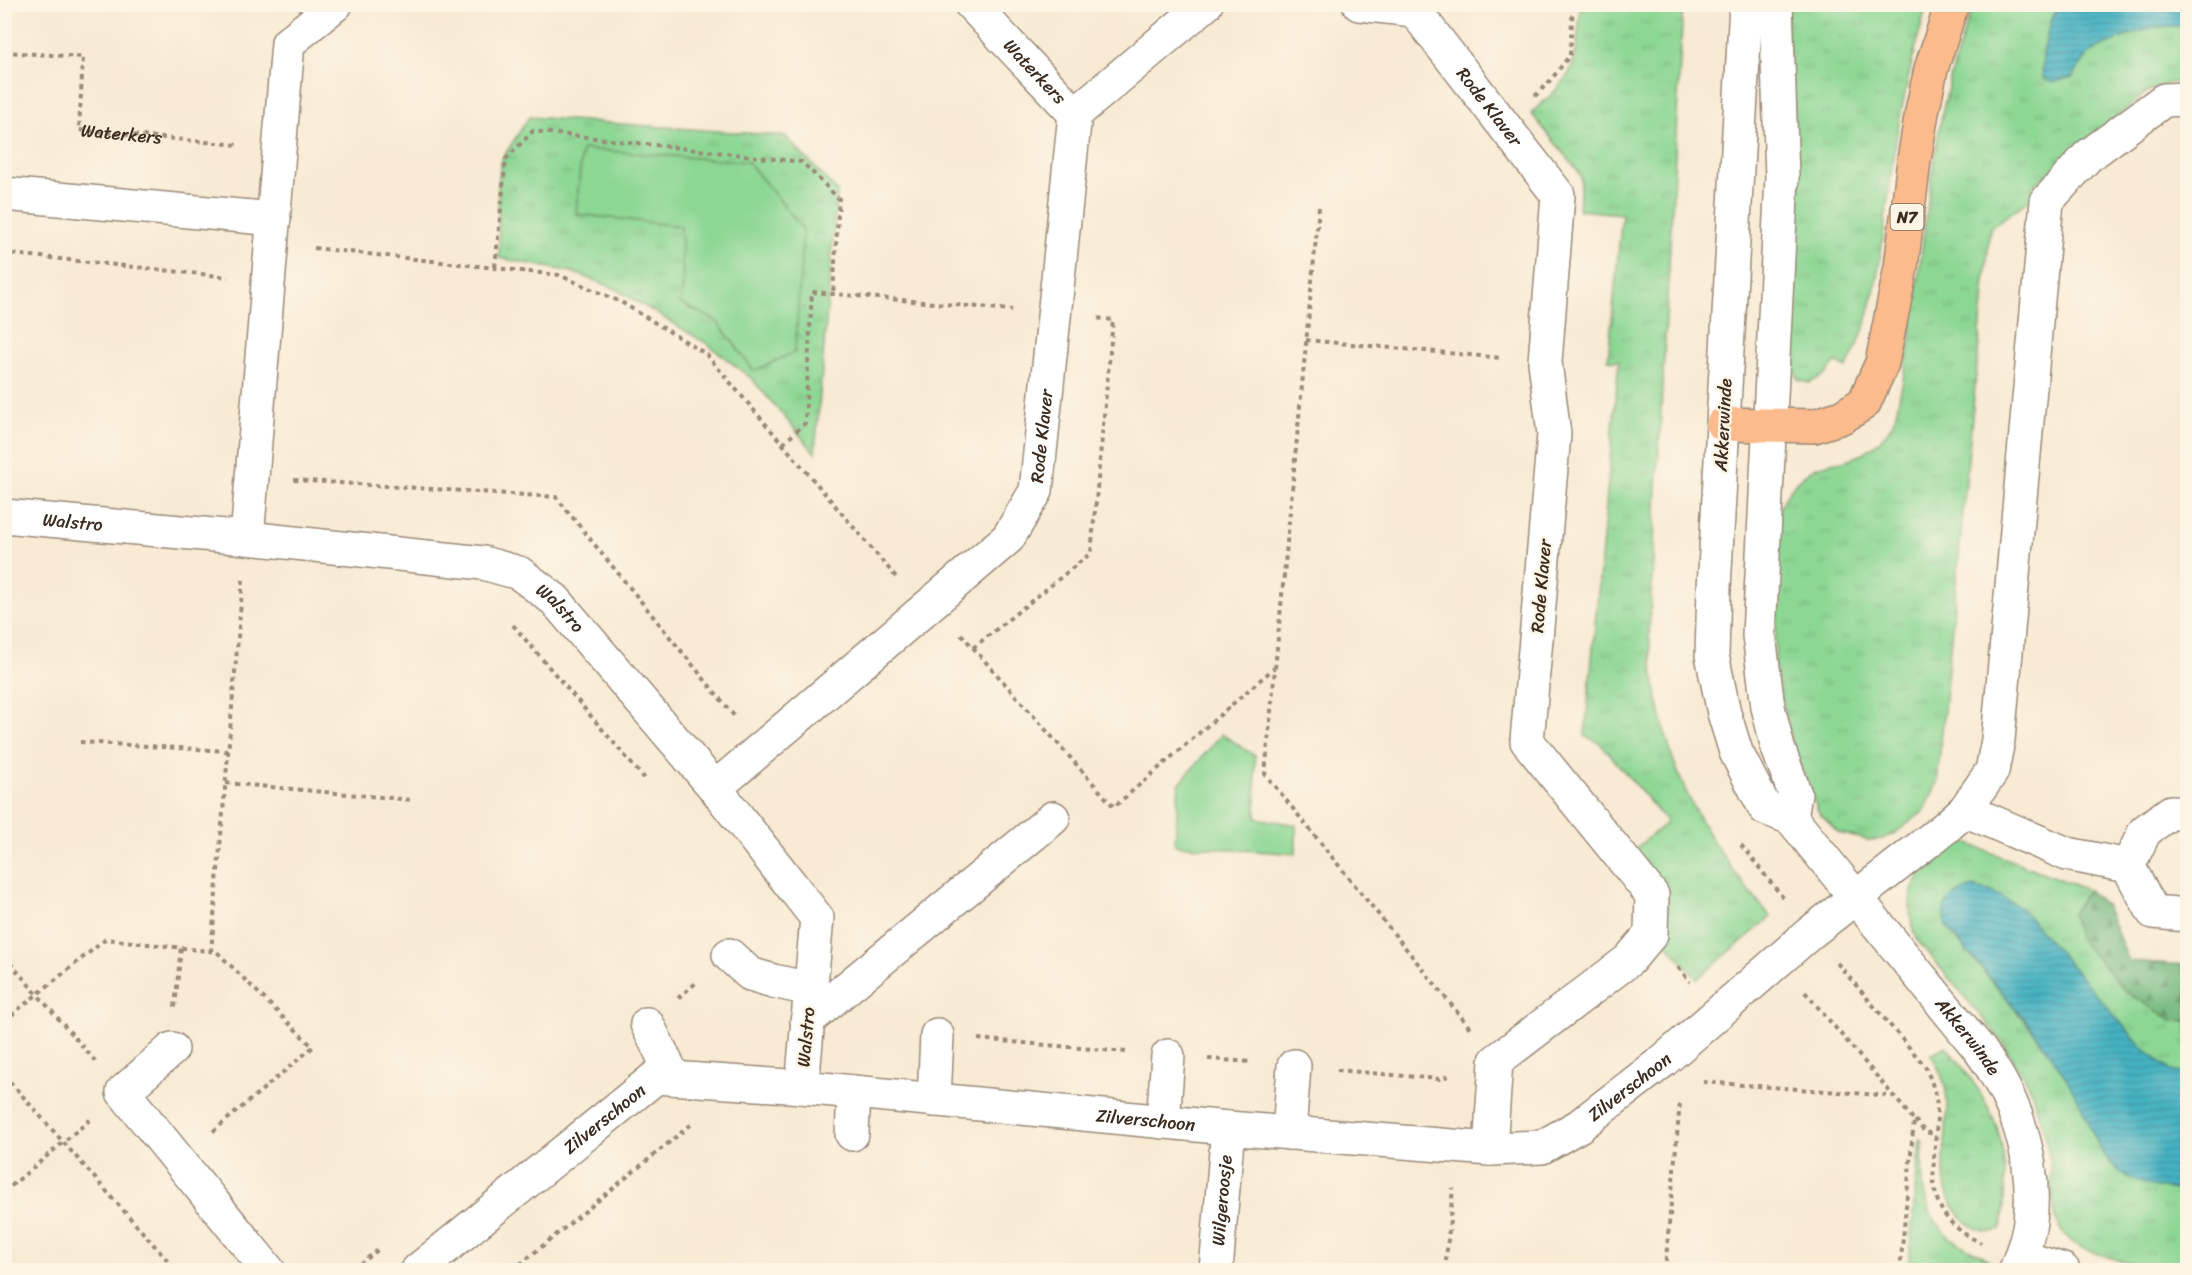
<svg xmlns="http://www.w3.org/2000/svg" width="2192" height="1275" viewBox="0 0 2192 1275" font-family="Sriracha,sans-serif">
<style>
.grass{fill:url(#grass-tufts);stroke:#648059;stroke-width:1.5}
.forest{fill:url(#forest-firs);stroke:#56714e;stroke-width:1.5}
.green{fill:#8dd794;stroke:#648059;stroke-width:1.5}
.water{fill:url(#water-rules);stroke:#406e70;stroke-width:1.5}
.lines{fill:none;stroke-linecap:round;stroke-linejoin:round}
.minor-casing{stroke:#9a8a78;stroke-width:36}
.highway-casing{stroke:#9a8a78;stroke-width:36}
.path{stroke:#9a8a78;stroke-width:4;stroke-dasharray:4.5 4.5;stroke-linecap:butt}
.minor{stroke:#fff;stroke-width:33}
.highway{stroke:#fbbb8c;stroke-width:33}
.labels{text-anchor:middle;stroke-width:5;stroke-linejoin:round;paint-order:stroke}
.shield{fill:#fcf5e5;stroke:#75675a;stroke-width:1.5}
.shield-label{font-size:16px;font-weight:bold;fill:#3b2a1e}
.street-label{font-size:18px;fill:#3b2a1e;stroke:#fcf5e5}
</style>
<defs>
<pattern id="grass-tufts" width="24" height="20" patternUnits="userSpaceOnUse" patternTransform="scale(1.5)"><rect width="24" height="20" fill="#8dd794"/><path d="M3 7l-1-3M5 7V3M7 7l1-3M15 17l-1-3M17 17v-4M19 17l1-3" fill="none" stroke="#7bb97f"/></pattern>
<pattern id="forest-firs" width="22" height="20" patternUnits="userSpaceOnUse" patternTransform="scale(1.5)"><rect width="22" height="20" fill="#72b87e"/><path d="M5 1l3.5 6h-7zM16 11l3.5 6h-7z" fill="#5f9667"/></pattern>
<pattern id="water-rules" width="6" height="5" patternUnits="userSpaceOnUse" patternTransform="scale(1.5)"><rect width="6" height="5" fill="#45b2c2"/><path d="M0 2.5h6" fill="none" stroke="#3b919d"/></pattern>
</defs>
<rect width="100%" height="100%" fill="#fcf5e5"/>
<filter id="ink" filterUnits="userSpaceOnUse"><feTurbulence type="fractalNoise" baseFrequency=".0167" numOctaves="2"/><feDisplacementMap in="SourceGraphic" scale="12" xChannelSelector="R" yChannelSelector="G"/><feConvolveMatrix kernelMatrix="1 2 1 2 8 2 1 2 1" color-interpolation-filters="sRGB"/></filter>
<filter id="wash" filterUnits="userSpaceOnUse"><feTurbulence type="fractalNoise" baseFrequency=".008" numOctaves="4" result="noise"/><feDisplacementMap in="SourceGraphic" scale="24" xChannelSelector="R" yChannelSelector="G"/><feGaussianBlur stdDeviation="1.35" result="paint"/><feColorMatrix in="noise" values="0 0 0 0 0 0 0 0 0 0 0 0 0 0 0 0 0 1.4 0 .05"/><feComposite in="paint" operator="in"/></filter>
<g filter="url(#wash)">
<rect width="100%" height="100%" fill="#f8ead3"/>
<!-- grass -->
<g class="grass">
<path d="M1581,5H1683L1649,635C1658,754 1693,829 1771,917L1697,979L1663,939L1667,928V897L1634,850L1667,822L1600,743L1585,736L1619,361L1608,360L1622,214L1579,210L1581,177L1578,171L1531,113C1543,102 1559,90 1568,75C1579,55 1578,27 1581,5Z"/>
<path d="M1787,5H1927C1912,58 1900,110 1892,165C1883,230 1880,311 1846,368L1836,362L1825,375L1809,383L1798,380L1795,369L1782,368Z"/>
<path d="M1974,5H2058L2050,22L2072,77L2090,52L2131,34L2154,27L2187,25V81L2168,83L2147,92L2031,188L2036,195L1990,228L1937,784L1923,812L1895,833L1882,839L1867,840L1839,833L1819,813L1791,741L1775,667L1778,513C1786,493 1796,478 1815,468C1825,463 1839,462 1850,459C1868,453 1886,438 1894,420C1897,412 1898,402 1900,394C1908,361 1912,328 1916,295C1929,197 1937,96 1974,5Z"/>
<polygon points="529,117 785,136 837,191 815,453 752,379 706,343 614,288 572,272 499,258 498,184 502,159"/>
<path d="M1958,840L2088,890L2072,913L2172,1020L2187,1021V1074L2171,1071L2143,1048L1946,926L2050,1052L2070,1081L2107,1158L2168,1190L2187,1191V1270H2148L2084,1249L2072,1242L2062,1232L2055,1217L2049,1155L2043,1126L2028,1083L2000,1039L1917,940C1897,888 1921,869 1958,840Z"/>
<path d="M1946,1046C1986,1096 2010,1131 2004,1198C2004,1209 2004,1220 2000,1230C1990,1234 1977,1230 1969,1224C1925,1188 1953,1139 1946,1092C1944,1078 1938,1067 1931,1054Z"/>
<path d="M1920,1139L1923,1143C1921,1184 1920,1217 1958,1243C1968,1250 1983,1253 1990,1262L1988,1270H1908Z"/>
</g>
<!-- forest -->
<polygon class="forest" points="2088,890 2106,906 2129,961 2187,965 2187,1021 2172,1020 2126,992 2078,937 2072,913"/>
<!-- green -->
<g class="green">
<polygon points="582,149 748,162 803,229 795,352 754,371 717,321 680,303 683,286 681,226 576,214"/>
<polygon points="1222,734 1255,756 1256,818 1296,825 1296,854 1175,845 1179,784"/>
</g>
<!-- water -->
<g class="water">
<path d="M2058,5H2187V25L2154,27L2131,34L2090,52L2072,77L2053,83L2043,78C2040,55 2048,26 2058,5Z"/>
<path d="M1973,887L1993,892L2021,908L2143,1048L2171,1071L2187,1074V1191C2165,1190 2141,1186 2122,1173C2100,1159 2091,1127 2080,1104C2049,1040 1991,981 1946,926C1938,902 1952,894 1973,887Z"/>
</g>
</g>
<g filter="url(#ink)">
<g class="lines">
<defs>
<g id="minor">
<path id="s2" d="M971,4L1075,114"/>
<path id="s3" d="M1359,4L1414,10L1558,195L1545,362L1554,434L1527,741L1652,895L1651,934L1629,960L1496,1061L1490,1149"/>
<path id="s4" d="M1746,4L1714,588L1712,655L1724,713L1736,752L1765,808L1791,818L1980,1050C2016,1099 2037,1160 2030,1222C2028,1239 2021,1255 2016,1270"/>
<polyline points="1776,4 1782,177 1759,635 1768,707 1778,748 1795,794 1791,818"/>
<polyline points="4,194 274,219"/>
<path id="s5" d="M4,516L247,538L483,563L519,573L555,600L715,788L817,918L802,1087"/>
<polyline points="247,538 288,43 336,4"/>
<path id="s6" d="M715,788L1008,538L1036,491L1075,114L1206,4"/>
<polyline points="1965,810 2067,854 2128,866 2153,912 2188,915"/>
<polyline points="2128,866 2145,831 2171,812 2188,814"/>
<polyline points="729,955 750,974 773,981 810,989"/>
<polyline points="807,1021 1053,818"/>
<polyline points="647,1024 674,1078"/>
<polyline points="172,1049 123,1092 268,1270"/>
<polyline points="934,1100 937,1035"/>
<polyline points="1163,1122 1168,1056"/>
<polyline points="1289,1133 1294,1066"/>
<polyline points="852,1134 854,1093"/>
<polyline points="2021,1257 2063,1270"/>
<path id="s7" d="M418,1270L656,1077L802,1087L1228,1128L1490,1149L1542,1147L1579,1126L1663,1061L1810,933L1945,828L1965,810L1992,771L1998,740L2047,201L2088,156L2164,100L2188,99"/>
<path id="s8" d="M1216,1270L1228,1128"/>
</g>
<polyline id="highway" points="1723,424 1814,426 1842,417 1864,403 1882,363 1901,267 1914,160 1922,112 1931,69 1952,4"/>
</defs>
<!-- minor casing -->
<use href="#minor" class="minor-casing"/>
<!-- highway casing -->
<use href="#highway" class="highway-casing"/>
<!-- path -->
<g class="path">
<path id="s1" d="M4,52L83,57L79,130L238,145"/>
<polyline points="1535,96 1550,81 1570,55 1573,4"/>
<polyline points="1319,207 1265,774 1470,1028"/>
<polyline points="314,248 559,275 621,302 706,354 896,577"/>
<polyline points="4,253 228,277"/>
<polyline points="495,267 506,159 533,131 802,162 839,199 833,294"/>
<polyline points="1306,340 1502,358"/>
<polyline points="783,444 805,423 812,292 1012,310"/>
<polyline points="294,480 556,497 735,717"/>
<polyline points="513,625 643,777 647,774"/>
<polyline points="961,634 1114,807 1274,668"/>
<polyline points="973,648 1091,553 1113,320 1097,318"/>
<polyline points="80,742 228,751"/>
<polyline points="226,783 413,800"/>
<polyline points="1741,845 1785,900"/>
<polyline points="211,952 243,579"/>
<polyline points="4,956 96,1062"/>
<path d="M1837,963L1925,1066C1931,1080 1937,1094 1937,1110C1937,1167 1915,1211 1981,1243"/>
<polyline points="1678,967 1690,982"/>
<polyline points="1805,992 1914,1120 1900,1270"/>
<polyline points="678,998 697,982"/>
<polyline points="175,1007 181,946"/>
<polyline points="4,1021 106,939 217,952 313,1047 210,1134"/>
<polyline points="978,1039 1126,1052"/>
<polyline points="1208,1059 1252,1062"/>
<polyline points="1337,1070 1439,1079 1451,1075"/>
<polyline points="4,1075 176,1270"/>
<polyline points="1703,1082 1893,1096"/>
<polyline points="1915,1120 1925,1132 1935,1134"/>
<polyline points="4,1192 91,1119"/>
<polyline points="353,1270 380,1248"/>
<polyline points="513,1270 693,1123"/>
<polyline points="1445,1270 1453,1188"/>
<polyline points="1665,1270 1680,1102"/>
</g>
<!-- minor -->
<use href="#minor" class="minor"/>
<!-- highway -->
<use href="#highway" class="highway"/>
</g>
</g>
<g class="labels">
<!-- shield labels -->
<rect class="shield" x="1890.5" y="204" width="33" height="26" rx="4.5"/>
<g class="shield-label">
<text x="1907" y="223">N7</text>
</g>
<!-- street labels -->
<g class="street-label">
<text dy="6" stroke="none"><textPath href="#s2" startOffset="93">Waterkers</textPath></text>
<text dy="6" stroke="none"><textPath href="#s3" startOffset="178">Rode Klaver</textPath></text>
<text dy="6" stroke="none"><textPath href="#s1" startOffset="195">Waterkers</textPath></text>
<text transform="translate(1723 425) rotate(-87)" y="6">Akkerwinde</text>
<text dy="6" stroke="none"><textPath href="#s6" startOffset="495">Rode Klaver</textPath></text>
<text dy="6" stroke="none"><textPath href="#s5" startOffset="69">Walstro</textPath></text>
<text transform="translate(1541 586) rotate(-85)" y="6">Rode Klaver</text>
<text dy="6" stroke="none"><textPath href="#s5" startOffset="573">Walstro</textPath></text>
<text transform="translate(806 1037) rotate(-85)" y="6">Walstro</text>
<text dy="6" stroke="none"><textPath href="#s4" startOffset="1124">Akkerwinde</textPath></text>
<text dy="6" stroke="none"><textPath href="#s7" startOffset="1302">Zilverschoon</textPath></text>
<text dy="6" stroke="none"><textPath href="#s7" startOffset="240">Zilverschoon</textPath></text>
<text dy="6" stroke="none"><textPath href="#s7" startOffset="798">Zilverschoon</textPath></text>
<text dy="6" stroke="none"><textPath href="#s8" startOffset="70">Wilgeroosje</textPath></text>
</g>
</g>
<!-- margin -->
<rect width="2192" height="1275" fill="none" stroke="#fcf5e5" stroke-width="24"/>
</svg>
